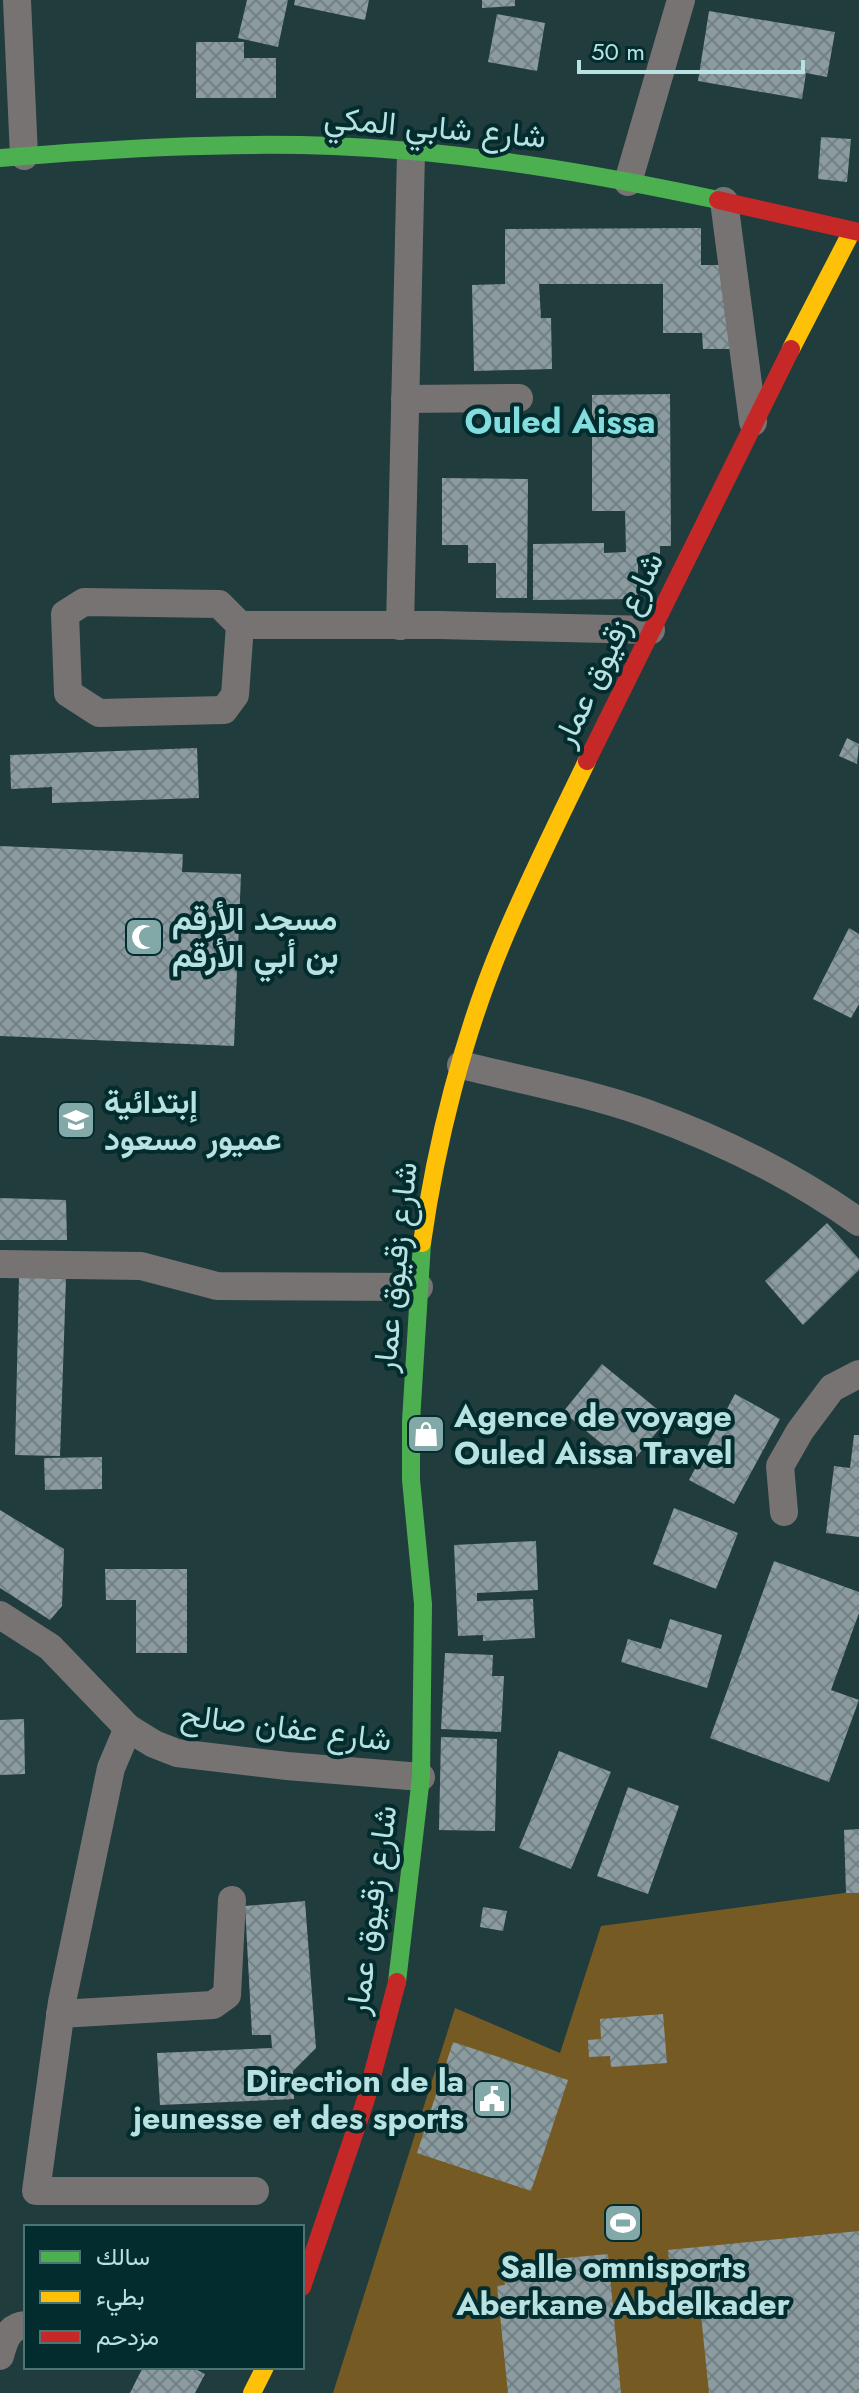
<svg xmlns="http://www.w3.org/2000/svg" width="859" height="2393" viewBox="0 0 859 2393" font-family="Jost,Vazirmatn,sans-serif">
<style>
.pitch{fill:#765a24}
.building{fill:url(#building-cross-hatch)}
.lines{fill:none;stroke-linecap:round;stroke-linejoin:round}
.street{stroke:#787373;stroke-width:28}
.fast{stroke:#4caf50;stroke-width:18}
.slow{stroke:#ffc107;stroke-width:18}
.jam{stroke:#c62828;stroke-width:18}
.labels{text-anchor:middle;stroke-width:8;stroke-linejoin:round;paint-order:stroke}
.street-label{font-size:32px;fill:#b8e2e2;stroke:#022c2d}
.poi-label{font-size:32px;font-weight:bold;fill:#b8e2e2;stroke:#022c2d;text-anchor:start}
.neighbourhood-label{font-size:34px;font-weight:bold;fill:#82dddf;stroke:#022c2d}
</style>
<defs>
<pattern id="building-cross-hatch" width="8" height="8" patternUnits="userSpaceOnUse" patternTransform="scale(2)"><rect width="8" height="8" fill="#8b9ba0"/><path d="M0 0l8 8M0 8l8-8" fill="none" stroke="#728184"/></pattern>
</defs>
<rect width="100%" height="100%" fill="#203c3c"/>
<!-- pitch -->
<polygon class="pitch" points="859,1891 859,2393 333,2393 455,2008 560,2053 601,1926"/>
<!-- building -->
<g class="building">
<polygon points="247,0 288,0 278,47 238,38"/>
<polygon points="295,0 369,0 365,20 294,5"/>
<polygon points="482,0 515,0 515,6 482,8"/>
<polygon points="709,11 835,32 827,77 806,73 802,99 698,81"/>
<polygon points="497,14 545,23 537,71 488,62"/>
<polygon points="196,42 244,42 244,58 276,58 276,98 196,98"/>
<polygon points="821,137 851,139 847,182 818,179"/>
<polygon points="701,228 701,265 735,265 735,349 703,349 702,333 663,333 663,284 539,284 541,318 551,318 552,369 474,371 472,285 505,284 505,229"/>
<polygon points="670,394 671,546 660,546 660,560 638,560 638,599 533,600 533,544 604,543 604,553 626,552 625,511 592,511 592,395"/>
<polygon points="442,478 528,479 527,598 496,598 496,563 468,563 468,545 442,545"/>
<polygon points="847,738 859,744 857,764 839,756"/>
<polygon points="197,748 199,798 52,803 52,787 11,789 10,755"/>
<polygon points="0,846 183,854 182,872 241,874 234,1046 0,1036"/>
<polygon points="849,928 859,934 859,1004 851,1018 813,999"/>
<polygon points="0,1198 66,1200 67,1240 0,1240"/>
<polygon points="827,1223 859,1259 859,1270 803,1325 765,1281"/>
<polygon points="19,1277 66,1279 60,1456 15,1455"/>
<polygon points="602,1364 668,1418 629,1466 563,1412"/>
<polygon points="735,1394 780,1419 734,1504 689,1480"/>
<polygon points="854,1435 859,1435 859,1537 826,1533 834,1466 850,1468"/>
<polygon points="102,1457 102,1489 45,1490 44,1458"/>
<polygon points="674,1508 738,1533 716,1589 653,1564"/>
<polygon points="0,1510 64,1549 62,1606 50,1620 0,1588"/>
<polygon points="536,1541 538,1590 477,1593 477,1601 533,1599 535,1638 483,1641 483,1635 458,1636 454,1545"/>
<polygon points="774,1561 859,1592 859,1613 831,1690 859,1700 829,1782 710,1738"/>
<polygon points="105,1569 187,1569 187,1653 136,1653 136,1600 106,1600"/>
<polygon points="670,1619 722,1635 707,1688 621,1662 628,1639 661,1649"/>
<polygon points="445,1653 493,1655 492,1676 504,1676 501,1732 441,1729"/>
<polygon points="24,1719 25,1774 0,1775 0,1720"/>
<polygon points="441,1737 497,1739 495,1831 439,1830"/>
<polygon points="559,1751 611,1772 571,1869 519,1848"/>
<polygon points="628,1787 679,1806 648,1894 597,1876"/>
<polygon points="859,1829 859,1893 846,1893 844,1830"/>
<polygon points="305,1901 316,2048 293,2071 294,2099 160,2105 157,2053 272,2048 271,2035 252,2035 245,1906"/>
<polygon points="483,1907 507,1911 503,1931 480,1927"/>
<polygon points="663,2014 667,2063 611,2067 610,2056 589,2057 588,2040 601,2039 600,2019"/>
<polygon points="453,2042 568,2080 531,2191 417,2153"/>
<polygon points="859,2231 859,2393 709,2393 701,2315 675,2318 668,2250"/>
<polygon points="608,2254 621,2393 508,2393 497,2286 505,2285 502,2264"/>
<polygon points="143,2367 191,2367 205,2374 195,2393 130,2393"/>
</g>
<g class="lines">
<!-- street -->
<g class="street">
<polyline points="17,0 24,156"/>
<polyline points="628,182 681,0"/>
<polyline points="724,201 753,422"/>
<polyline points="405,399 519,398"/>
<polyline points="240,625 235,695 224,710 99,713 68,693 65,614 84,602 219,604 240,625 439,625 651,630"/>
<polyline points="400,626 411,153"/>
<path d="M461,1065C522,1080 586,1092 646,1113C721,1140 794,1176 859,1222"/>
<polyline points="0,1264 141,1266 217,1286 419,1287"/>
<polyline points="784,1512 780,1466 800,1431 832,1388 859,1374"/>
<polyline points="0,1615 50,1647 128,1728 154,1744 177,1753 287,1766 421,1777"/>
<polyline points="128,1728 111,1768 62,2002 36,2191 255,2191"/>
<polyline points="60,2014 213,2005 227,1995 232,1900"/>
<path d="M0,2356C4,2341 8,2326 26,2325"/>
</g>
<!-- fast -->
<g class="fast">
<path d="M0,158C111,149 222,142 333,146C463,151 591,173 718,200"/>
<polyline points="397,1982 421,1777 423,1604 411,1480 411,1421 422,1243"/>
</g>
<!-- slow -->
<g class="slow">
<polyline points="791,349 852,231"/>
<path d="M422,1243C436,1143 463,1036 502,943C528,881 558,821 587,761"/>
<polyline points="252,2393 265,2367"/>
</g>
<!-- jam -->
<g class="jam">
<polyline points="718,200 859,232"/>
<polyline points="587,761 791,349"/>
<polyline points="302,2287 366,2099 397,1982"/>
</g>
</g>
<!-- icons -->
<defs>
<symbol id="mosque-square" viewBox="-11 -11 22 22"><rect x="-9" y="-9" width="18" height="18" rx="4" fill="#83a8a8" stroke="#022c2d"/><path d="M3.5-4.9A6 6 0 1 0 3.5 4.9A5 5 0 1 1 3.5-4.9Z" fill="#fff"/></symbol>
<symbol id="school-square" viewBox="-11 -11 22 22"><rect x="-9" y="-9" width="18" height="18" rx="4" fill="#83a8a8" stroke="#022c2d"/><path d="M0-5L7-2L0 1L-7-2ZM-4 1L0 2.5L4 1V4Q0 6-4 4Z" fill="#fff"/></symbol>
<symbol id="shop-square" viewBox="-11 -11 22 22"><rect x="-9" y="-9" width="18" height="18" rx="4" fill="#83a8a8" stroke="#022c2d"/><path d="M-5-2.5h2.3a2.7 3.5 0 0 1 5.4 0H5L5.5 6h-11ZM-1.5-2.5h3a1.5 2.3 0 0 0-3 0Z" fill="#fff"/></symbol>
<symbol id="civic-square" viewBox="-11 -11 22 22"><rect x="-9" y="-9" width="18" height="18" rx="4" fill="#83a8a8" stroke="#022c2d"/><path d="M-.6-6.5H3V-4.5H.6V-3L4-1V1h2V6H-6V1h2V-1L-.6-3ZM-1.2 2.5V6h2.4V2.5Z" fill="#fff"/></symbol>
<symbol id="stadium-square" viewBox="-11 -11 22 22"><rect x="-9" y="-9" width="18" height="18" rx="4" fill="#83a8a8" stroke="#022c2d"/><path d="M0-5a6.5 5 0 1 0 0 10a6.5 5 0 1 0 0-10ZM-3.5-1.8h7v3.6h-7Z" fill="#fff"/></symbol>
</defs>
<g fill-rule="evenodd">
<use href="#mosque-square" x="122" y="915" width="44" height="44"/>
<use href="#school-square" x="54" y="1098" width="44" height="44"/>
<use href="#shop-square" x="404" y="1412" width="44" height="44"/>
<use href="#civic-square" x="470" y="2077" width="44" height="44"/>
<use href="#stadium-square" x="601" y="2201" width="44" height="44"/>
</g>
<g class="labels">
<!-- street labels -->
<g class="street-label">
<text transform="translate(435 127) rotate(5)" y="11">شارع شابي المكي</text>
<text transform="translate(608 649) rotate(-64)" y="11">شارع زقيوق عمار</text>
<text transform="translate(395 1267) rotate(-84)" y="11">شارع زقيوق عمار</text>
<text transform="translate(286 1727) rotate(7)" y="11">شارع عفان صالح</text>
<text transform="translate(371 1910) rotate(-82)" y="11">شارع زقيوق عمار</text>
</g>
<!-- poi labels -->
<g class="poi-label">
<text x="172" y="930">مسجد الأرقم<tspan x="172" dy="37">بن أبي الأرقم</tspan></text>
<text x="104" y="1113">إبتدائية<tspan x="104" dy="37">عميور مسعود</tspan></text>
<text x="454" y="1427">Agence de voyage<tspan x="454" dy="37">Ouled Aissa Travel</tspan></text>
<text x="464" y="2092" text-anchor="end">Direction de la<tspan x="464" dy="37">jeunesse et des sports</tspan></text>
<text x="623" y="2278" text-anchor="middle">Salle omnisports<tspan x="623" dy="37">Aberkane Abdelkader</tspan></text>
</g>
<!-- neighbourhood labels -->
<g class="neighbourhood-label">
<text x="560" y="433">Ouled Aissa</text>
</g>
</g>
<!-- legend -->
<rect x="24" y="2225" width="280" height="144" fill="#022c2d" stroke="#4b7575" stroke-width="2"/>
<rect x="40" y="2251" width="40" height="12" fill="#4caf50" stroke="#4b7575" stroke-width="2"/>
<text x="96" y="2265" font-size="24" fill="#b8e2e2">سالك</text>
<rect x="40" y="2291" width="40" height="12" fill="#ffc107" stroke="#4b7575" stroke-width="2"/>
<text x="96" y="2305" font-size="24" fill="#b8e2e2">بطيء</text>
<rect x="40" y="2331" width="40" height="12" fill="#c62828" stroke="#4b7575" stroke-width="2"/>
<text x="96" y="2345" font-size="24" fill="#b8e2e2">مزدحم</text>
<!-- scale -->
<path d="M579 60v12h224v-12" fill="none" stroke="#b8e2e2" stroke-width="4"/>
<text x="591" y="60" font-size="24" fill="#b8e2e2" stroke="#022c2d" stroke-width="6" paint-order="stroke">50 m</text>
</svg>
